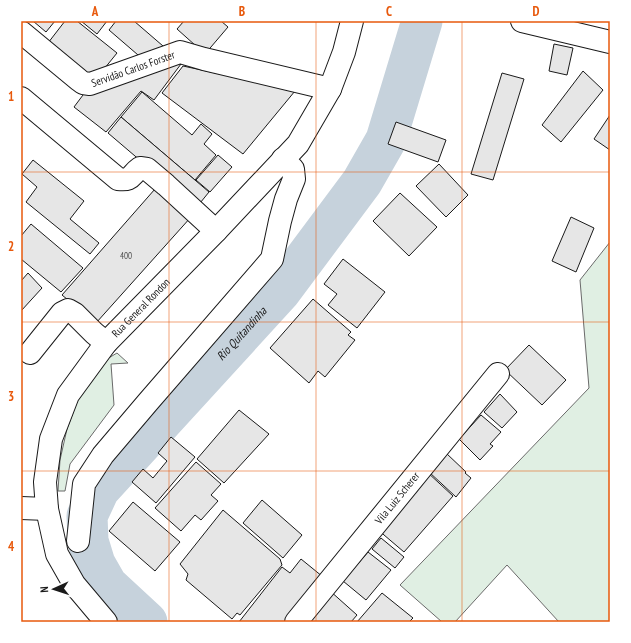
<svg xmlns="http://www.w3.org/2000/svg" width="631" height="643" viewBox="0 0 631 643" font-family="'PT Sans Narrow',sans-serif">
<style>
.green{fill:#e0efe3;stroke:#6a6a6a}
.lines{fill:none;stroke-linecap:round;stroke-linejoin:round}
.river{stroke:#c6d2dc;stroke-width:41}
.building{fill:#e6e6e6;stroke:#1a1a1a}
.minor-casing{stroke:#1a1a1a;stroke-width:24}
.major-casing{stroke:#1a1a1a;stroke-width:24}
.minor{stroke:#fff;stroke-width:22}
.major{stroke:#fff;stroke-width:22}
.grid{fill:none;stroke:#e8590c;stroke-width:1;stroke-opacity:0.55}
.labels{text-anchor:middle;stroke-width:3;stroke-linejoin:round;paint-order:stroke}
.number-label{font-size:9px;fill:#4d4d4d}
.street-label{font-size:11px;fill:#1a1a1a;stroke:#fff}
.water-label{font-size:12px;font-style:italic;fill:#1a1a1a;stroke:#fff}
.neatline{fill:none;stroke:#e8590c;stroke-width:1.5}
.grid-label{font-size:13px;text-anchor:middle;font-weight:bold;fill:#e8590c}
</style>
<rect width="100%" height="100%" fill="#fff"/>
<!-- green -->
<g class="green">
<polygon points="610,242 610,622 559,622 507,565 455,622 442,622 400,585 589,388 580,280"/>
<polygon points="117,353 128,363 111,364 114,405 70,464 65,491 58,491 60,460 67,429 78,399 107,359"/>
</g>
<g class="lines">
<!-- river -->
<path class="river" id="s1" d="M147,622L107,585L95,564L88,541L87,516L99,490L280,292L362,182L386,140L422,21"/>
</g>
<!-- building -->
<g class="building">
<polygon points="33,21 55,21 46,32"/>
<polygon points="65,21 77,21 117,53 100,74 89,75 48,43"/>
<polygon points="81,21 107,21 97,34"/>
<polygon points="116,21 134,21 163,46 153,57 145,61 109,30"/>
<polygon points="184,21 221,21 228,27 205,54 177,29"/>
<polygon points="554,44 573,48 567,75 549,71"/>
<polygon points="168,62 181,64 154,100 141,91 106,132 74,107 86,91"/>
<polygon points="183,66 239,78 295,91 243,154 162,93"/>
<polygon points="583,71 603,90 561,142 542,125"/>
<polygon points="502,73 524,79 493,180 471,174"/>
<polygon points="142,92 192,135 201,124 212,134 204,144 216,155 195,180 121,117"/>
<polygon points="610,115 610,150 594,139"/>
<polygon points="121,117 209,192 196,208 108,133"/>
<polygon points="396,122 446,140 438,162 388,144"/>
<polygon points="218,155 232,167 210,192 196,180"/>
<polygon points="33,160 84,201 70,219 99,243 90,254 26,202 37,187 22,174"/>
<polygon points="439,164 468,195 446,217 416,186"/>
<polygon points="155,189 191,217 96,323 62,295"/>
<polygon points="400,193 437,227 409,256 373,221"/>
<polygon points="571,217 594,228 576,272 552,261"/>
<polygon points="31,224 83,268 61,292 21,259 21,236"/>
<polygon points="343,259 385,292 357,328 328,305 337,294 324,284"/>
<polygon points="28,273 42,288 21,311 21,281"/>
<polygon points="313,299 351,332 348,335 355,340 325,377 318,371 309,383 270,348"/>
<polygon points="529,345 566,380 542,405 505,370"/>
<polygon points="500,394 517,412 502,428 484,412"/>
<polygon points="239,410 269,434 224,483 197,459"/>
<polygon points="481,415 501,432 490,444 493,446 480,460 459,439"/>
<polygon points="171,437 195,457 156,503 132,482 143,469 153,478 167,461 158,453"/>
<polygon points="446,453 466,472 465,473 471,478 456,497 429,472"/>
<polygon points="196,462 221,484 211,495 218,501 201,520 195,515 181,531 155,508"/>
<polygon points="426,471 453,496 404,552 377,529"/>
<polygon points="262,500 302,535 283,558 243,523"/>
<polygon points="133,502 180,542 155,571 109,531"/>
<polygon points="223,510 280,559 282,565 240,615 237,613 232,619 186,580 188,574 180,564"/>
<polygon points="381,538 404,557 395,568 372,549"/>
<polygon points="368,552 391,570 366,600 343,581"/>
<polygon points="301,559 328,581 294,622 239,622 282,567 290,573"/>
<polygon points="329,590 357,615 351,622 303,622"/>
<polygon points="382,593 413,618 409,622 357,622"/>
</g>
<g class="lines">
<defs>
<g id="minor">
<polyline points="522,21 610,42"/>
<path id="s2" d="M21,32L79,80L83,83L90,84L180,52L204,59L330,89"/>
<path d="M21,98L118,179C133,181 130,175 140,168L147,169L166,185L216,231"/>
<polyline points="30,353 62,313 68,310 75,314 94,333 106,343"/>
<polyline points="21,508 47,509"/>
<polyline points="78,541 84,484 103,455 148,402 272,259 280,221 286,199 294,179 293,169 283,159"/>
<path id="s3" d="M296,622L498,374"/>
</g>
<g id="major">
<path id="s4" d="M106,622L74,584L57,554L47,509L45,482L51,439L68,395L106,343L216,231L298,144L330,89L344,52L352,21"/>
</g>
</defs>
<!-- minor casing -->
<use href="#minor" class="minor-casing"/>
<!-- major casing -->
<use href="#major" class="major-casing"/>
<!-- minor -->
<use href="#minor" class="minor"/>
<!-- major -->
<use href="#major" class="major"/>
</g>
<!-- grid -->
<path class="grid" d="M169,21V622M316,21V622M462,21V622M21,172H610M21,322H610M21,471H610"/>
<g class="labels">
<!-- number labels -->
<g class="number-label">
<text x="126" y="259">400</text>
</g>
<!-- street labels -->
<g class="street-label">
<text dy="4" stroke="none"><textPath href="#s2" startOffset="133">Servidão Carlos Forster</textPath></text>
<text dy="4" stroke="none"><textPath href="#s4" startOffset="362">Rua General Rondon</textPath></text>
<text dy="4" stroke="none"><textPath href="#s3" startOffset="160">Vila Luiz Scherer</textPath></text>
</g>
<!-- water labels -->
<g class="water-label">
<text dy="4" stroke="none"><textPath href="#s1" startOffset="368">Rio Quitandinha</textPath></text>
</g>
</g>
<!-- border -->
<rect width="631" height="643" fill="none" stroke="#ffffff" stroke-width="44"/>
<!-- north arrow -->
<g transform="translate(54 589) rotate(267)" stroke="#ffffff" stroke-width="3" paint-order="stroke">
<path d="M0-3L7 15L0 10L-7 15Z" fill="#1a1a1a"/>
<text y="-6" font-size="11" font-weight="bold" text-anchor="middle" fill="#1a1a1a">N</text>
</g>
<rect x="22" y="22" width="587" height="599" class="neatline"/>
<g class="grid-label">
<text x="95" y="16">A</text>
<text x="242" y="16">B</text>
<text x="389" y="16">C</text>
<text x="536" y="16">D</text>
<text x="11" y="101">1</text>
<text x="11" y="251">2</text>
<text x="11" y="401">3</text>
<text x="11" y="551">4</text>
</g>
</svg>
